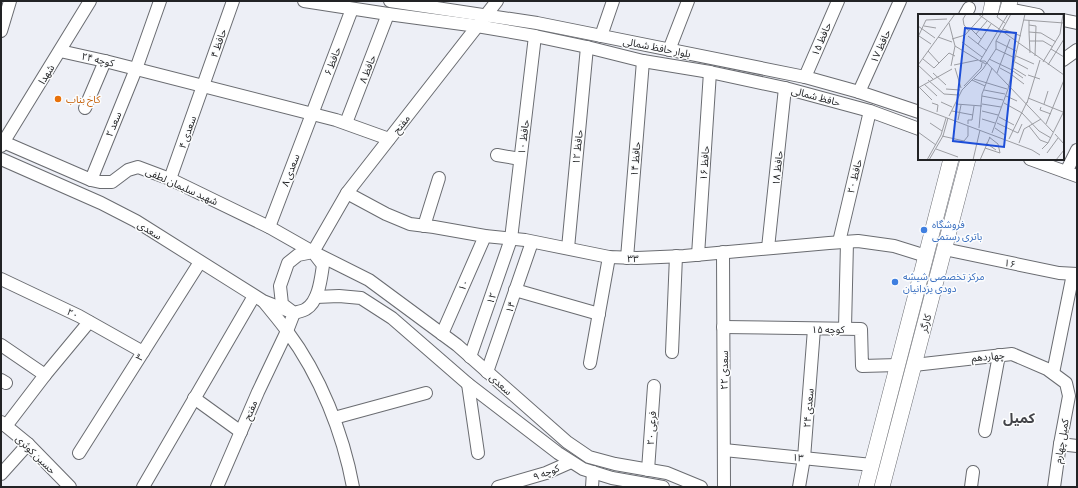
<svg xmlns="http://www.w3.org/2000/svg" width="1078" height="488" viewBox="0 0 1078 488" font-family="Manrope,'Noto Sans Arabic',sans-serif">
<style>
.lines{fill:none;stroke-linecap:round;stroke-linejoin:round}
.minor-casing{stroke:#6a6c71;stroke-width:14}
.major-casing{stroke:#6a6c71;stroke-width:16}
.minor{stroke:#fff;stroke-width:12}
.major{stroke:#fff;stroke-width:15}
.food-dot{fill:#e8710a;stroke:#fcfdfe;stroke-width:1.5}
.shop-dot{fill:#3f7fe0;stroke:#fcfdfe;stroke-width:1.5}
.labels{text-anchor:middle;stroke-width:3;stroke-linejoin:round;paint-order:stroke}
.street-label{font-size:10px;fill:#222325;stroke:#fcfdfe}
.food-label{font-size:10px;fill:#c56008;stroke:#fcfdfe;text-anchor:start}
.shop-label{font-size:10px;fill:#366cbe;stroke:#fcfdfe;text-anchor:start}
.district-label{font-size:14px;font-weight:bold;fill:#434449;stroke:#fcfdfe}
.inset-road{fill:none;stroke:#9c9da2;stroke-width:1}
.view{fill:#1d4ed8;fill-opacity:0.15;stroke:#1d4ed8;stroke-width:2}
.inset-edge{fill:none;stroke:#222325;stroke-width:2}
</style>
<rect width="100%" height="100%" fill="#edeff6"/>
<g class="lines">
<defs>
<g id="minor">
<polyline points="304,1 388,14 477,26 535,36 587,47 643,61 710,72 785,88 870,111 919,129"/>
<polyline points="390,1 537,23 805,77 859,92 919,112"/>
<polyline points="1008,9 1038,15"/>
<polyline points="965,15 969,8"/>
<polyline points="1063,20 1077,23"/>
<polyline points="1,31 10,1"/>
<polyline points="601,36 613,1"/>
<polyline points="669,50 688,1"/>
<polyline points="60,51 105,61 336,120 389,139"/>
<polyline points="1063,60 1077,50"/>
<polyline points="805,77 838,1"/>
<polyline points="859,92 900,1"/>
<polyline points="85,108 105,61"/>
<polyline points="346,123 388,14"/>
<polyline points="1,141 91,180 100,182 112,182 128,170 138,167 170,179 269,227 313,252 369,280 457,345 567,442 589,457 615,464 667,473 701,487"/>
<polyline points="1,146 90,1"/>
<polyline points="497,155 520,159"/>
<polyline points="1,159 101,203 136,221 263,301 294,313 287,331 258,392 217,487"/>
<polyline points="1030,159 1077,176"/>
<polyline points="1066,172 1077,150"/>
<polyline points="170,179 233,1"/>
<polyline points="91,180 136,69 160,1"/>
<polyline points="347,193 386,214 410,224 434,227 485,236 525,240 609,257 637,258 684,256 829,243 858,241 894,246 926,256"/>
<polyline points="424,226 439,178"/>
<polyline points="269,227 352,9"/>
<polyline points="839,242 870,111"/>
<polyline points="568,248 587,47"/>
<polyline points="768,248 785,88"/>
<polyline points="944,249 1059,273 1077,274"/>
<polyline points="313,252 347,193 497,1"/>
<path d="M313,252L323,265C321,278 319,301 306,309C303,311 297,312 294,313L282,304L280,286L288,263L298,255Z"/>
<polyline points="723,252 724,487"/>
<polyline points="698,255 710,72"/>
<polyline points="627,258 643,61"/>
<polyline points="1,279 79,316 143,352"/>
<polyline points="515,290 599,314"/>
<polyline points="316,297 339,296 361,298 392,318 468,384 558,453 583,469 612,478 663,487"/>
<path d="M264,302C272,312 280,321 287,331C320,375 343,433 353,487"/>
<polyline points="723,327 861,329 862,366 898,365"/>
<polyline points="845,328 847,242"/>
<polyline points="442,334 485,236"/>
<polyline points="1,345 45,375"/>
<polyline points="672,352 676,256"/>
<polyline points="470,357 511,239 535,36"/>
<polyline points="590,363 609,257"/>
<polyline points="914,365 1012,354 1047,369 1066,383 1069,396 1060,444 1054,487"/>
<polyline points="487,372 532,242"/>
<polyline points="1053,373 1073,274"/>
<polyline points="1,380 6,383"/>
<polyline points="468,384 478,453"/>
<polyline points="194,398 241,432"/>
<polyline points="334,418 426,393"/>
<polyline points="1,422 28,444 70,487"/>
<polyline points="6,426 45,375 89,322"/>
<polyline points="985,431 999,355"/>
<polyline points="1060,444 1077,446"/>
<polyline points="724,450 872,465"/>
<polyline points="79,453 200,262"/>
<polyline points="648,470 654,386"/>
<polyline points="1,474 28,444"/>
<polyline points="143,487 254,296"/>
<polyline points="498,487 546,473 571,462"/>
<polyline points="592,487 593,472"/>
<polyline points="799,487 804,458 814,329"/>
<polyline points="971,487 973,472"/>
</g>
<g id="major">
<polyline points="990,15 993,1"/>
<polyline points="1006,15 1010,1"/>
<polyline points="866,487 951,159"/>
<polyline points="882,487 968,159"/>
</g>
</defs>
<!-- minor casing -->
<use href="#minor" class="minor-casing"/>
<!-- major casing -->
<use href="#major" class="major-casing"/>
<!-- minor -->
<use href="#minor" class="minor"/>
<!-- major -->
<use href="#major" class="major"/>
</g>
<!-- markers -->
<circle class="food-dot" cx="58" cy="99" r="4"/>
<g class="shop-dot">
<circle cx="924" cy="230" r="4"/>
<circle cx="895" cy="282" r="4"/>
</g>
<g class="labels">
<!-- street labels -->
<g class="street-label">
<text transform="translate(821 39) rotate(-67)" y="4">حافظ ۱۵</text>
<text transform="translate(218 43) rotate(-71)" y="4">حافظ ۴</text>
<text transform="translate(880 46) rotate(-66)" y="4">حافظ ۱۷</text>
<text transform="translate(657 47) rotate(11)" y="4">بلوار حافظ شمالی</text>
<text transform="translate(98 59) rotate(13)" y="4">کوچه ۲۴</text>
<text transform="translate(332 61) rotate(-69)" y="4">حافظ ۶</text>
<text transform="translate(367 69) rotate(-69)" y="4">حافظ ۸</text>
<text transform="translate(46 74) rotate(-59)" y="4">شهدا</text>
<text transform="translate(816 96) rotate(15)" y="4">حافظ شمالی</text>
<text transform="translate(113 124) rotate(-68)" y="4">سعد ۲</text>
<text transform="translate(401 124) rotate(-52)" y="4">مفتح</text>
<text transform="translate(187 132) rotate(-71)" y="4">سعدی ۴</text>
<text transform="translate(523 137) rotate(-83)" y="4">حافظ ۱۰</text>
<text transform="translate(577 147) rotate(-84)" y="4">حافظ ۱۲</text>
<text transform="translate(635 159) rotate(-85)" y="4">حافظ ۱۴</text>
<text transform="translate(704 163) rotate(-86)" y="4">حافظ ۱۶</text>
<text transform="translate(777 168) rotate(-84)" y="4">حافظ ۱۸</text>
<text transform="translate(290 170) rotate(-69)" y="4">سعدی ۸</text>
<text transform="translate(854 176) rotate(-76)" y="4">حافظ ۲۰</text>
<text transform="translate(182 186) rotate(24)" y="4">شهید سلیمان لطفی</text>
<text transform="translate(150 230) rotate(32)" y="4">سعدی</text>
<text x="633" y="262">۳۳</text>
<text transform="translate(1010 263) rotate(11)" y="4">۱۶</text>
<text transform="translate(463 285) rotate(-66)" y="4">۱۰</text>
<text transform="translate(491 298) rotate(-71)" y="4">۱۲</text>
<text transform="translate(510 307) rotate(-71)" y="4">۱۴</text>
<text transform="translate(73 313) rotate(27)" y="4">۲۰</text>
<text transform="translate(925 323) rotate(-75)" y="4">کارگر</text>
<text x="828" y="333">کوچه ۱۵</text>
<text transform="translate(988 356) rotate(-5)" y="4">چهاردهم</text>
<text transform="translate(139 357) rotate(-58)" y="4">۳</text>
<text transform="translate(724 370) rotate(-90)" y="4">سعدی ۲۲</text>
<text transform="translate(501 384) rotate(42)" y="4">سعدی</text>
<text transform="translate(808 408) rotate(-85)" y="4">سعدی ۲۴</text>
<text transform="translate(250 410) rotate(-67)" y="4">مفتح</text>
<text transform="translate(651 428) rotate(-86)" y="4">فرعی ۲۰</text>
<text transform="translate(1061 441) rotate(-80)" y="4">کمیل چهارم</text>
<text transform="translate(36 454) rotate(44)" y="4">حسین کوثری</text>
<text transform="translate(798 457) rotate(6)" y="4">۱۳</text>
<text transform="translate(546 472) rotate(-21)" y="4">کوچه ۹</text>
</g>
<!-- food labels -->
<g class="food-label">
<text x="66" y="103">کاخ بناب</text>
</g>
<!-- shop labels -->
<g class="shop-label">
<text x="932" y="228">فروشگاه<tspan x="932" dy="12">باتری رستمی</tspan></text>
<text x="903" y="280">مرکز تخصصی شیشه<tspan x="903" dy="12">دودی یزدانیان</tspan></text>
</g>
<!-- district labels -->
<g class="district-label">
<text x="1019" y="423">کمیل</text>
</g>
</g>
<!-- overview -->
<g transform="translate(918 14)">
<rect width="146" height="146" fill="#edeff6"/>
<path class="inset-road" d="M48,0L45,5L46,11L51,17M60,0L146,61M80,0L79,3L87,9M106,6L146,9M111,6V18L123,19L138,28M31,9L37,32L62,47L90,0M111,11L118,12L117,42M0,12L17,24M6,12L18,14M53,15L63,25M85,15L103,22M111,18L112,39M58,20L69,7M1,22L13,30M50,22L69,37M0,23L8,6L29,5M20,23L34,28M34,25L47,21L66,0M78,27L98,37M111,27H125L135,33M44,28L64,43M60,30L73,10M78,35L97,44M133,35L146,43M10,37L21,49M98,42L116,50M5,45L16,54L31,39L37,42M71,45L94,56M97,48L110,55M125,48L142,20L145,0M68,50L62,47H67L135,118M0,51L15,65M0,51L37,0M36,51L60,46M130,51L146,25M33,52L37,32M37,54L43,74M82,54L93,60M95,54L108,62M95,57L105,64M15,59L28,71M79,59L92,25M94,61L106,70M110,61L122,65M56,65L89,75M10,66L26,80L40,81M54,66L67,72M6,70L19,82M46,72L63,54L64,49M1,73L14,86M0,74L34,55M28,75L42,76M66,76L87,80M64,82L85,86M88,82L99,87M110,84L145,98M23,88L34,93M14,89L20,91L19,98M86,89L104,99L121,117L133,124M109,89L122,46M38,90L64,92M64,90L83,93M126,90L130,77M0,93L114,136L122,141M123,93L122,96L133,100M34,97L55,101M64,97L80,101M31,102L44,76L65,55L78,35V27L93,0M81,103L96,111M64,105L77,109M40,106L43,91M12,109L24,117M79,109L100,119L104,110M50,110V106H54L56,92M128,110L146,66M111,112L122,126L130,129M61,114L64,80L74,54M77,114L87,121M0,118L18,131M74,119L90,75L107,0M137,120L146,130M24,122L46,127L50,122V112M91,125L109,88M68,129L78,136M101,129L106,115L123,105M67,134L82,139L80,130L71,123M18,135L40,143M124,135L130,129L146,97M129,139L140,124M9,146L23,121L28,104M11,146L25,122L30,104M55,146L62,116M62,146L72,123M138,146L146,136"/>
<path class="view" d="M47,14L98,19L86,133L35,127Z"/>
<rect width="146" height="146" class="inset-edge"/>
</g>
<!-- border -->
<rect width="1078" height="488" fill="none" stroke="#222325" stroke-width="4"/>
</svg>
